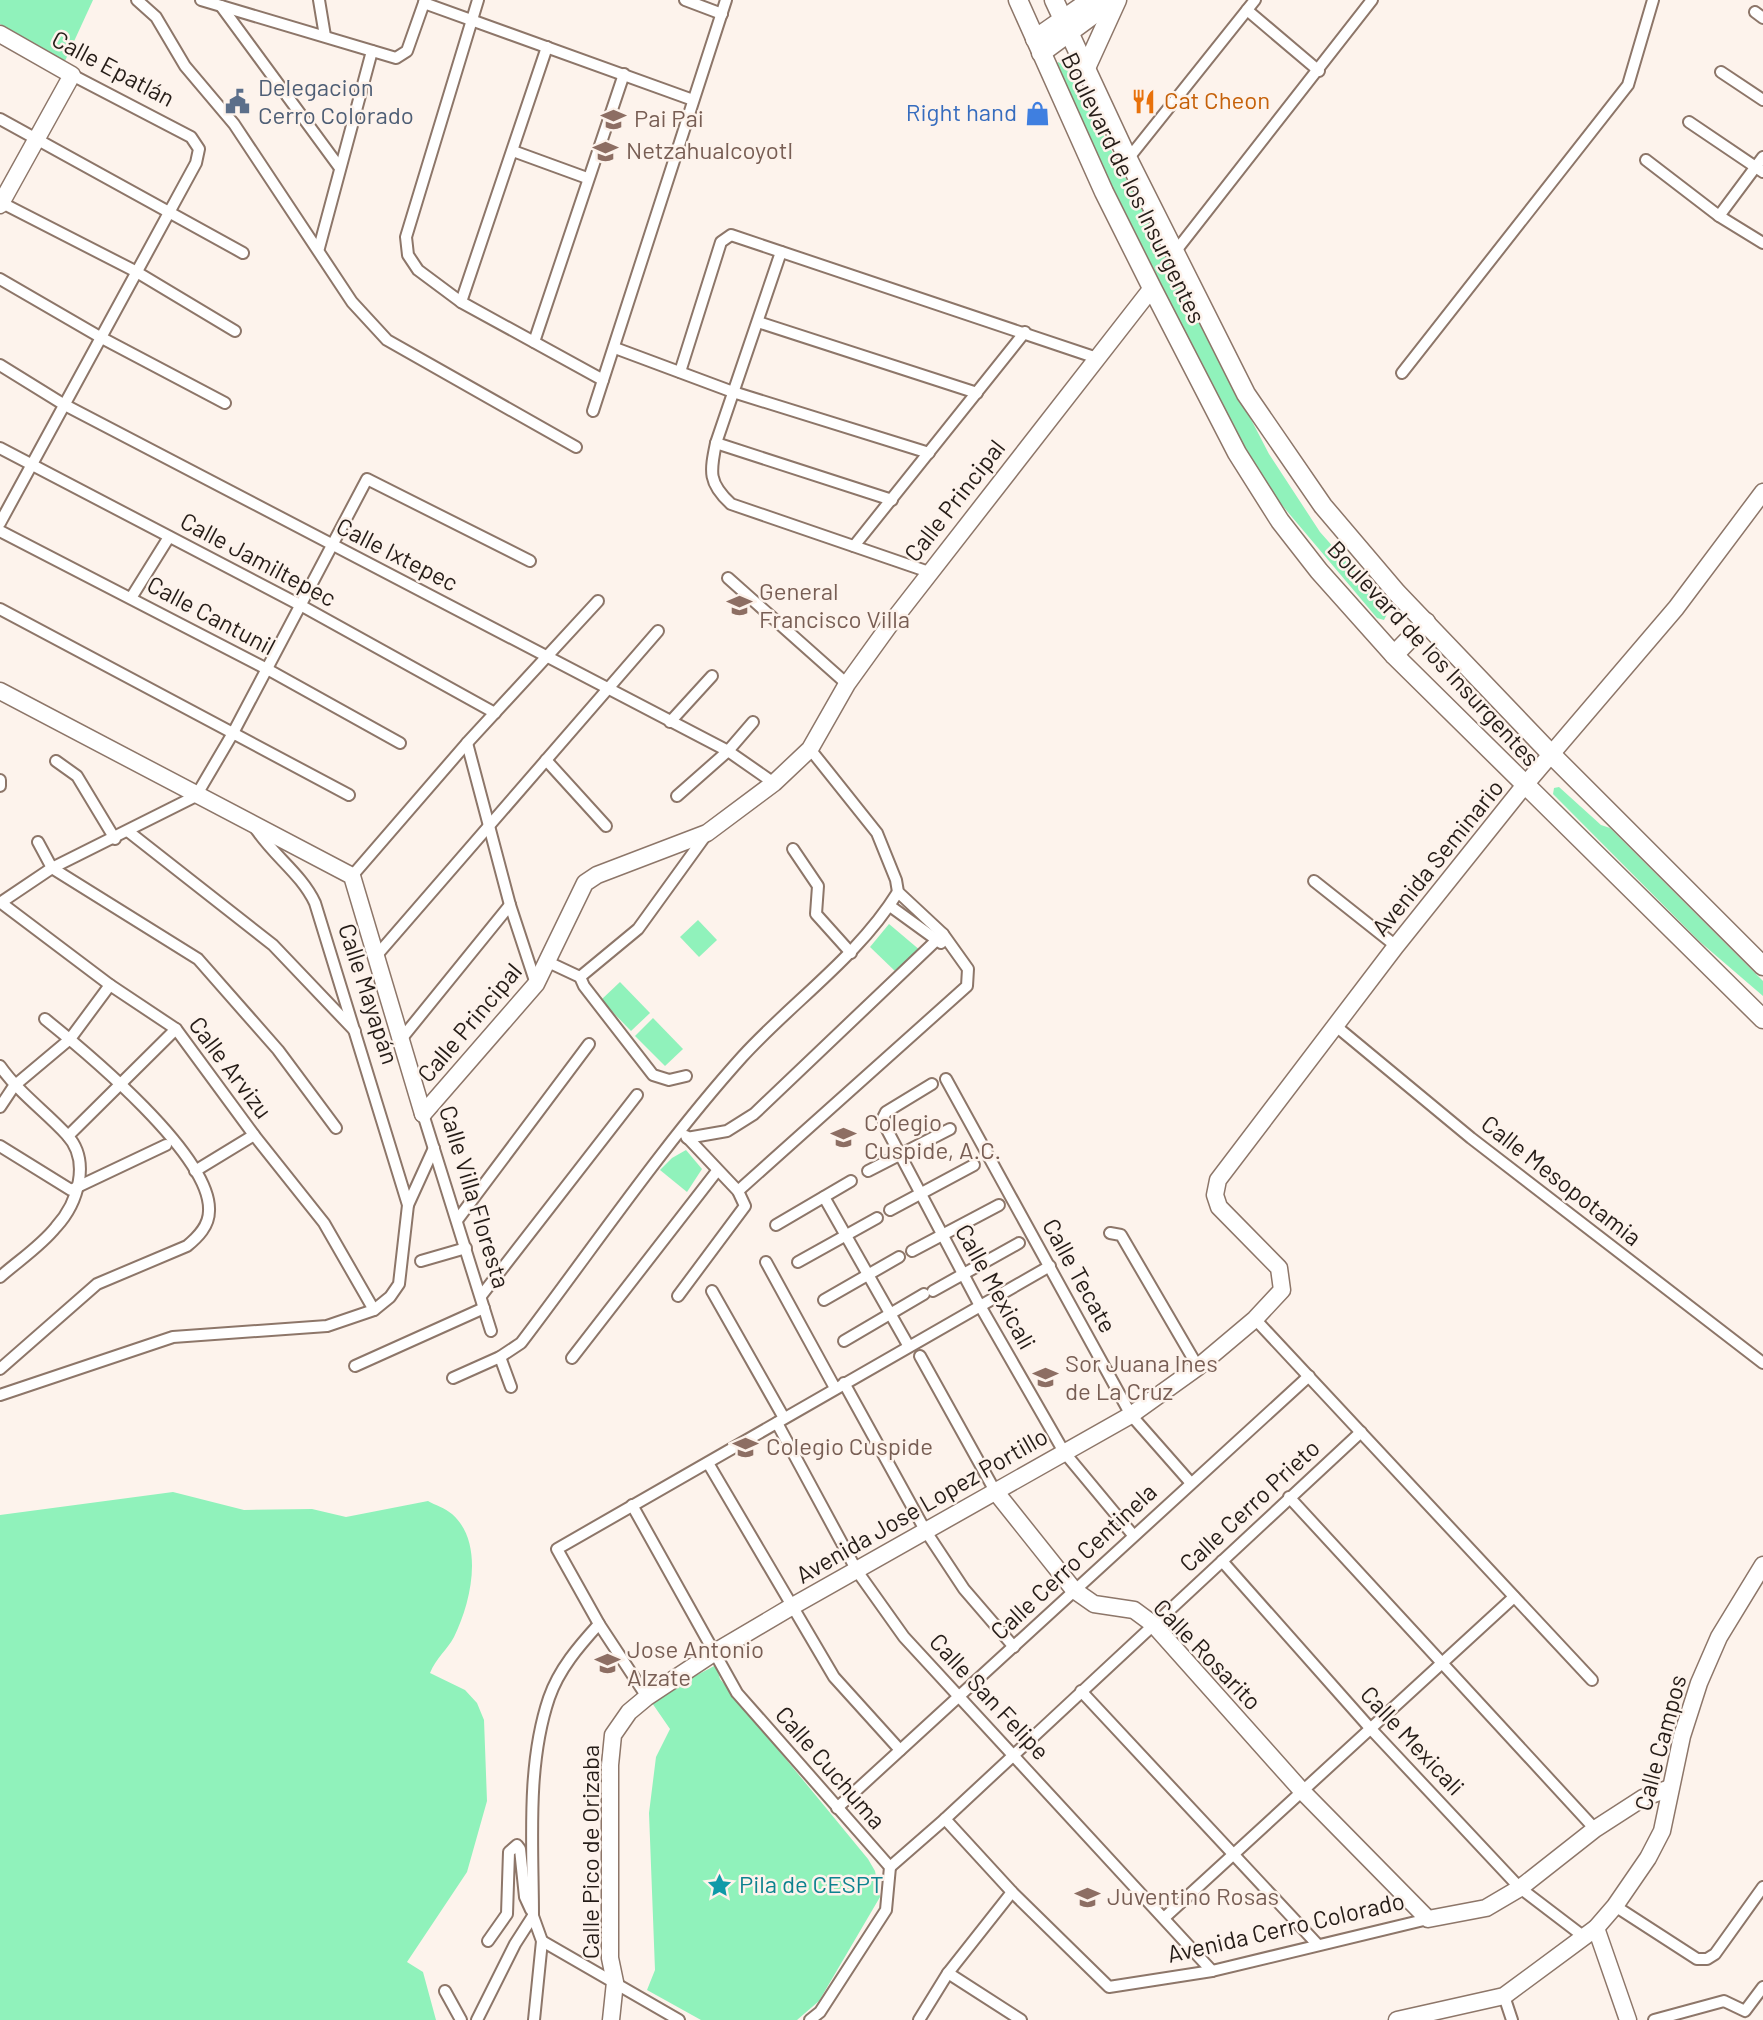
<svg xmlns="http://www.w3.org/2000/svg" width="1763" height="2020" viewBox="0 0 1763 2020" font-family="Barlow,sans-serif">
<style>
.green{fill:#90f2bb}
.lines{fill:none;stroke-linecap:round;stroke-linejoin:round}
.street-casing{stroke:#8d7669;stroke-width:14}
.secondary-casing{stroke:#8d7669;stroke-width:19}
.primary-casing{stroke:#8d7669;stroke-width:21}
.street{stroke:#fff;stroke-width:10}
.secondary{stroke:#fff;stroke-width:16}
.primary{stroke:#fff;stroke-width:18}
.labels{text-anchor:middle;stroke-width:5;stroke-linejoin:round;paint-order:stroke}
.street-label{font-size:24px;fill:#251c17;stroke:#fdf3ec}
.service-label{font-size:24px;fill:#4e5e75;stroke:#fdf3ec;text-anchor:start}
.food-label{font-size:24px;fill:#c56008;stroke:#fdf3ec;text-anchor:start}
.shop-label{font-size:24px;fill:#366cbe;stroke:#fdf3ec;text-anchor:end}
.education-label{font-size:24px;fill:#785e54;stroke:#fdf3ec;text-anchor:start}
.culture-label{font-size:24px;fill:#0d838f;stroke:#fdf3ec;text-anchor:start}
</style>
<rect width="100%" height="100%" fill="#fdf3ec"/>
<!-- green -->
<g class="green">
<polygon points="0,0 93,0 65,61 0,24"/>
<polygon points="1058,62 1068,67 1269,454 1320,532 1389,610 1384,620 1377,618 1281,504 1257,471 1208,383 1054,67"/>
<polygon points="1559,787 1601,825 1610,828 1763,981 1763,996 1699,941 1553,794 1554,788"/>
<polygon points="698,920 717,940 699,957 680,937"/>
<polygon points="889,924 921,951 897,973 870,947"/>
<polygon points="620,982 650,1013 631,1031 601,1000"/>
<polygon points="653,1018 683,1049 665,1066 635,1036"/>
<polygon points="686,1150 702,1169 687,1192 660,1170 672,1158"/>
<path d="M173,1492L244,1510L312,1509L346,1517L428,1501C435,1505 445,1508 452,1514C485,1543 471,1603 454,1637C447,1650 436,1658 430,1673L465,1690L477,1703L484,1720L487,1801L467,1872L407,1962L423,1972L436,2020H0V1515Z"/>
<polygon points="716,1665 720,1679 868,1859 875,1871 880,1897 819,2001 797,2020 701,2020 647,1990 655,1970 649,1813 656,1757 670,1729 650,1700"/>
</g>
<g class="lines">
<defs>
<g id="street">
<polyline points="137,0 156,17 185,66 234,124 352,302 387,340 576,447"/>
<polyline points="201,0 396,58 407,51 425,0"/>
<polyline points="319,0 325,36"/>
<polyline points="478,0 406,237 408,255 418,270 461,302 603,380"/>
<polyline points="685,0 722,14"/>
<polyline points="424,3 693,100"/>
<polyline points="221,6 340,168"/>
<polyline points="1247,10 1319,71"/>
<polyline points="1755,12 1763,18"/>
<polyline points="1721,72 1763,100"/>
<polyline points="0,119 243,253"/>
<polyline points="1689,122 1763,172"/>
<polyline points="513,151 587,178"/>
<polyline points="1128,159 1255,0"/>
<polyline points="1646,160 1719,216 1763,243"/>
<polyline points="0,202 135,271 235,331"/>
<polyline points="1719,216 1763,157"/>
<polyline points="319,248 372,51"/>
<path d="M781,252L716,443C710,472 708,483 731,504L929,572"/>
<polyline points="1175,252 1372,0"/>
<polyline points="0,279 100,337 225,403"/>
<polyline points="461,302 547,47"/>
<polyline points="758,322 977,393"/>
<polyline points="534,342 624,74"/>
<polyline points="615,348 733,392 929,453"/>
<polyline points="0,365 63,404 728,751 774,783"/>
<polyline points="680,372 721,242 731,235 1097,358"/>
<polyline points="1402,373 1628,85 1653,0"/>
<polyline points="593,411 726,0"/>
<polyline points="716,443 892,500"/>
<polyline points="0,448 302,606 495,713"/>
<polyline points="0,523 196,163 199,149 191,137 72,75"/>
<polyline points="0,531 267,669 400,743"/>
<polyline points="854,546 1025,332"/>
<polyline points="728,578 847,684"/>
<polyline points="131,598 169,537"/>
<polyline points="0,609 349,795"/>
<polyline points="670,722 712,676"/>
<polyline points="467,743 510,905 536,984"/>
<polyline points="546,760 606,826"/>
<polyline points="56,761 77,776 115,839"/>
<polyline points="0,780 0,786"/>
<polyline points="677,796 728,751 753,722"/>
<polyline points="129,832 273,945 355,1031"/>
<polyline points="38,842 52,868 198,959 278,1050 336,1128"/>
<polyline points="793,849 818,886 816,914 851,953"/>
<polyline points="352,876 467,743 598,601"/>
<polyline points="1314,881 1396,946"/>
<polyline points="0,902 110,985 176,1029 254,1135 324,1223 374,1310"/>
<polyline points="0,903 52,868 196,796 233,733 367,479 530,561"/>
<polyline points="890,906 941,943"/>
<polyline points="377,955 658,631"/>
<polyline points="548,962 580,977 584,986 653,1075 669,1080 686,1076"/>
<polyline points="580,977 638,929 706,835"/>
<polyline points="1337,1027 1471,1138 1763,1363"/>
<polyline points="402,1038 510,905"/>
<path d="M0,1066C19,1093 45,1111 67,1135C91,1161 78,1203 56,1227C41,1246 18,1261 0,1277"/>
<polyline points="946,1079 1131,1415 1190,1482"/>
<polyline points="932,1084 886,1112 883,1118 885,1126 979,1304 1064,1452 1133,1535"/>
<polyline points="0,1107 14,1086 70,1039 110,985"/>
<polyline points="423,1114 491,1331"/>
<polyline points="68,1136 176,1029"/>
<polyline points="687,1138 727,1131 754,1114 943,934"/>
<polyline points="0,1146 71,1190 166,1145"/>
<polyline points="195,1171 254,1135"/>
<polyline points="868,1171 950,1129"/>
<polyline points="738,1191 967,986 968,969 943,934 898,892 896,880 877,833 810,749"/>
<polyline points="824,1197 908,1345"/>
<polyline points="408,1205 434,1148"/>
<polyline points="890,1210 974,1165"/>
<polyline points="458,1219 589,1044"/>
<polyline points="776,1225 851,1181"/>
<polyline points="1110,1233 1121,1235 1198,1367"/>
<polyline points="912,1251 999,1205"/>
<polyline points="421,1261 466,1248"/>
<polyline points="766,1262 835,1388"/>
<polyline points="798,1262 877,1218"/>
<polyline points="712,1291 784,1418"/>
<polyline points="933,1291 1019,1243"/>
<polyline points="481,1296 637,1095"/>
<polyline points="678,1296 745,1206 738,1191 686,1136"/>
<polyline points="824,1300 899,1257"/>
<polyline points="1255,1319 1592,1680"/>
<polyline points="844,1341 924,1294"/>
<polyline points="920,1356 995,1491"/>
<polyline points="500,1357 511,1387"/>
<polyline points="572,1358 717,1171"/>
<polyline points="355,1366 484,1308"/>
<path d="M0,1369L97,1284L187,1246C198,1237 209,1226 209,1211C212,1156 86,1052 45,1019"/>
<path d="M453,1378L500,1357L521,1343C594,1247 662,1146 742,1057C793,1001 857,958 898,892"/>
<polyline points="844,1383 925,1530 964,1589 1014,1647"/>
<path d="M0,1395L173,1337L327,1326L374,1310L390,1297L399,1284L408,1205L315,903C301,873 272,855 254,826"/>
<polyline points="777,1423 857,1571 904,1637 1212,1971"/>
<polyline points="708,1463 834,1677 900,1750"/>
<polyline points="1289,1497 1595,1829"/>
<polyline points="632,1505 737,1693 890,1867 886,1910 820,2012 810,2020"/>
<polyline points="1222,1561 1370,1728 1520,1888 1583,1936"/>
<polyline points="1081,1691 1318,1945"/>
<polyline points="647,1697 599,1624 557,1549 1050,1266"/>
<polyline points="837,1808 1309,1376"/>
<polyline points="945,1819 1012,1892 1109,1987 1212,1971 1428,1919"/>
<polyline points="890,1867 945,1819 1361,1432"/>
<polyline points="1615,1906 1697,1959 1707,1959 1715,1954 1763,1887"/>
<polyline points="1164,1918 1514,1597"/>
<polyline points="488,1941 507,1914 509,1852 517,1845 520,1849 525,1897 531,1910"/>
<polyline points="542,1941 679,2020"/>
<polyline points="948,1973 1021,2020"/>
<polyline points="445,1991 461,2020"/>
<polyline points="1504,1996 1512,2020"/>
<polyline points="477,2020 515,1944 533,1916"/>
<path d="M534,2020L542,1941L533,1916C533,1846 526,1766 549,1698C559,1669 579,1646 599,1624"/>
<polyline points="919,2020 948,1973 1012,1892"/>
<polyline points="1654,2020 1724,2001 1745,2011 1763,1987"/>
</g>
<g id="secondary">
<polyline points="0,34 72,75 0,205"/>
<polyline points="0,691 352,876 423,1114"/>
<polyline points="423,1114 536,984 585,883 597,875 707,833 774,783 810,749 847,684 891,623 1152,288"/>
<polyline points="995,1491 1074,1590 1094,1604 1134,1610 1153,1624 1302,1791 1428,1919 1486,1908 1520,1888 1595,1829 1643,1798 1670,1788"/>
<polyline points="1596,1928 1628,2020"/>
<polyline points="611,2020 615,1982 610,1958 610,1765 613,1735 629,1712 647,1697 715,1652 791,1607 1131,1415 1198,1367 1255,1319 1282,1290 1279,1268 1219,1207 1215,1195 1218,1180 1396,946 1524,786 1676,608 1763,492"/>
<polyline points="1397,2020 1504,1996 1596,1928 1615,1906 1648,1858 1662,1831 1682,1736 1699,1683 1719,1637 1763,1565"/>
</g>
<g id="primary">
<polyline points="1018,0 1104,192 1152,288 1237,453 1280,521 1319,571 1394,655 1763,1019"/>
<polyline points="1054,0 1128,159 1246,394 1323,506 1397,593 1553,756 1763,966"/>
<polyline points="1035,39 1091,0"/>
<polyline points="1041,53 1113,0"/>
<polyline points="1086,68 1117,0"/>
<polyline points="1394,655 1426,622"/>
</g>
</defs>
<!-- street casing -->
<use href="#street" class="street-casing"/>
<!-- secondary casing -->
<use href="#secondary" class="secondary-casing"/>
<!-- primary casing -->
<use href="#primary" class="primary-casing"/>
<!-- street -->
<use href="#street" class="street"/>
<!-- secondary -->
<use href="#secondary" class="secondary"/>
<!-- primary -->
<use href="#primary" class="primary"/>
</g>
<!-- icons -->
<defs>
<symbol id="restaurant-bare" viewBox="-9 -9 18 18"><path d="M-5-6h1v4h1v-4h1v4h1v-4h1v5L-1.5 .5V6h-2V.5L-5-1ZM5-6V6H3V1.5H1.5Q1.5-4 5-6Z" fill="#e8710a" stroke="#fdf3ec" stroke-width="2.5" paint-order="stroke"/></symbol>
<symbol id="civic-bare" viewBox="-9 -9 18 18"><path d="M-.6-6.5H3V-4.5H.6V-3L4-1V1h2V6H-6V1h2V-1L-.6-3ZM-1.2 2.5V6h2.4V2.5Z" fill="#5c6f8a" stroke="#fdf3ec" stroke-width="2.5" paint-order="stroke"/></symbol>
<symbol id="shop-bare" viewBox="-9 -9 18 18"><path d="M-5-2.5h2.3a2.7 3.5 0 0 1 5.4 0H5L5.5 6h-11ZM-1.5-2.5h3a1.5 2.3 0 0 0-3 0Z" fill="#3f7fe0" stroke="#fdf3ec" stroke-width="2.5" paint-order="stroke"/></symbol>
<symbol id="school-bare" viewBox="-9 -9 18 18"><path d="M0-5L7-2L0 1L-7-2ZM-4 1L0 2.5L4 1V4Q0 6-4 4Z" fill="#8d6e63" stroke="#fdf3ec" stroke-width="2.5" paint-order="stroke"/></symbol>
<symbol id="sight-bare" viewBox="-9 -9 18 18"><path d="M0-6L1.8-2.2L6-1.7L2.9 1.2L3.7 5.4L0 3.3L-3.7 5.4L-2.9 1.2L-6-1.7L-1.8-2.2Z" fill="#0f9aa8" stroke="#fdf3ec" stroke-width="2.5" paint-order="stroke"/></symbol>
</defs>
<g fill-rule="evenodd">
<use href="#restaurant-bare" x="1126" y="84" width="35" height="35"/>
<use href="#civic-bare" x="220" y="84" width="35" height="35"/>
<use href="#shop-bare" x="1020" y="96" width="35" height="35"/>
<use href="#school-bare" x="596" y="102" width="35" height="35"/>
<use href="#school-bare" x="588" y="134" width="35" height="35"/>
<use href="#school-bare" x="722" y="588" width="35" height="35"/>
<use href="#school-bare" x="826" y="1120" width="35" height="35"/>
<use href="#school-bare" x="1028" y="1360" width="35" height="35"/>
<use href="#school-bare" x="728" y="1430" width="35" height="35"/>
<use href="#school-bare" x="590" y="1646" width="35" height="35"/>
<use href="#sight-bare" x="702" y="1868" width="35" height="35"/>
<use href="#school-bare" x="1070" y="1880" width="35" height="35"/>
</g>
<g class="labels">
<!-- street labels -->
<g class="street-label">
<text transform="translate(113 69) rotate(28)" y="8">Calle Epatlán</text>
<text transform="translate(1133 188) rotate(64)" y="8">Boulevard de los Insurgentes</text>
<text transform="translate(955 501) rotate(-52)" y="8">Calle Principal</text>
<text transform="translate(397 555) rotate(27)" y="8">Calle Ixtepec</text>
<text transform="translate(258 560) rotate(28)" y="8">Calle Jamiltepec</text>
<text transform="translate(211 616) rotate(28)" y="8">Calle Cantunil</text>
<text transform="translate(1433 654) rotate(47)" y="8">Boulevard de los Insurgentes</text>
<text transform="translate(1438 858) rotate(-51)" y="8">Avenida Seminario</text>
<text transform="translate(368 994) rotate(72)" y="8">Calle Mayapán</text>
<text transform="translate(470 1023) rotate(-50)" y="8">Calle Principal</text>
<text transform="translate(230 1068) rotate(53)" y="8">Calle Arvizu</text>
<text transform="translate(1561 1181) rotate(38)" y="8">Calle Mesopotamia</text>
<text transform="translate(474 1197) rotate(73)" y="8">Calle Villa Floresta</text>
<text transform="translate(1079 1276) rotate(61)" y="8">Calle Tecate</text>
<text transform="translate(995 1287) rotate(61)" y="8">Calle Mexicali</text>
<text transform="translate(922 1506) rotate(-30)" y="8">Avenida Jose Lopez Portillo</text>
<text transform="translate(1250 1506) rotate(-43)" y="8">Calle Cerro Prieto</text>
<text transform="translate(1074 1562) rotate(-43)" y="8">Calle Cerro Centinela</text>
<text transform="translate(1207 1655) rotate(46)" y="8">Calle Rosarito</text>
<text transform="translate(989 1697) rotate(47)" y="8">Calle San Felipe</text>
<text transform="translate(1412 1741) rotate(47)" y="8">Calle Mexicali</text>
<text transform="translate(1661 1743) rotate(-75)" y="8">Calle Campos</text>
<text transform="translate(830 1768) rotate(49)" y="8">Calle Cuchuma</text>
<text transform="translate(591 1852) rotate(-90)" y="8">Calle Pico de Orizaba</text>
<text transform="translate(1286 1928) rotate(-13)" y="8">Avenida Cerro Colorado</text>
</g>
<!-- service labels -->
<g class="service-label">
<text x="258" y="96">Delegacion<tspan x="258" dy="28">Cerro Colorado</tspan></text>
</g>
<!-- food labels -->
<g class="food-label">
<text x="1164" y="109">Cat Cheon</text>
</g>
<!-- shop labels -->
<g class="shop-label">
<text x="1017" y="121">Right hand</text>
</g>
<!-- education labels -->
<g class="education-label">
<text x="634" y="127">Pai Pai</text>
<text x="626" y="159">Netzahualcoyotl</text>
<text x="759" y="600">General<tspan x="759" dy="28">Francisco Villa</tspan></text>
<text x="864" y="1131">Colegio<tspan x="864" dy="28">Cuspide, A.C.</tspan></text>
<text x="1065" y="1372">Sor Juana Ines<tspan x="1065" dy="28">de La Cruz</tspan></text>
<text x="766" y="1455">Colegio Cuspide</text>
<text x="627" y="1658">Jose Antonio<tspan x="627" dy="28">Alzate</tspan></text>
<text x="1107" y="1905">Juventino Rosas</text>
</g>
<!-- culture labels -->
<g class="culture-label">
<text x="739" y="1893">Pila de CESPT</text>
</g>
</g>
</svg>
